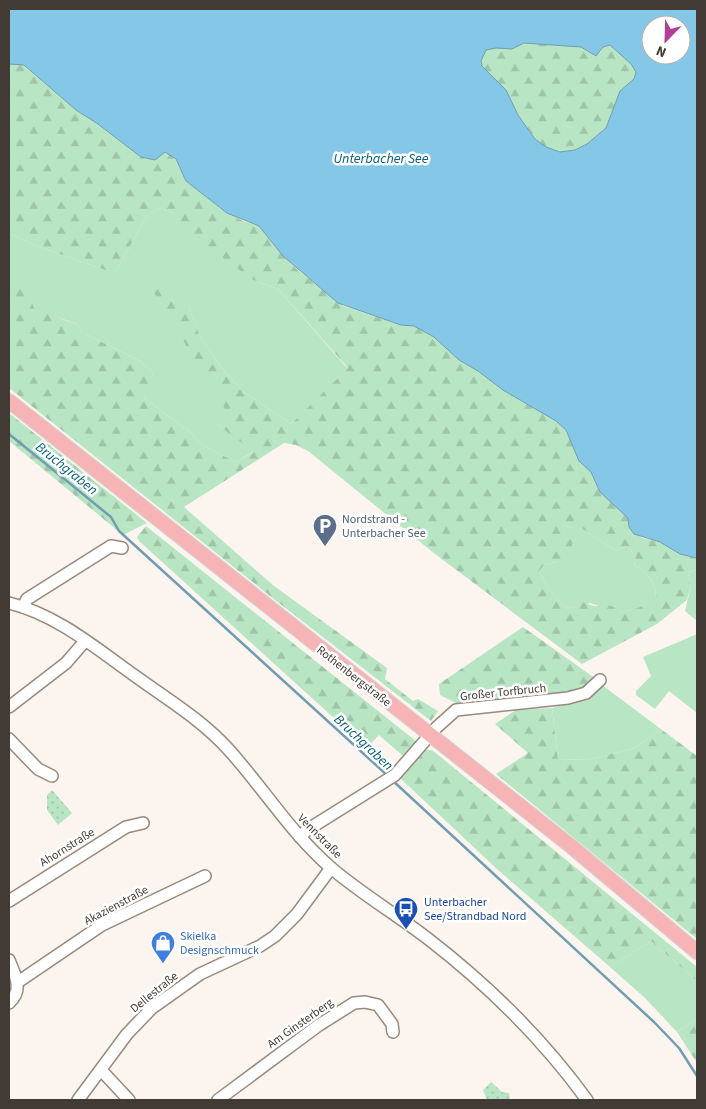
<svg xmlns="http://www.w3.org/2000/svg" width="706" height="1109" viewBox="0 0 706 1109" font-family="'Source Sans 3',sans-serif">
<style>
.grass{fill:#b8e5c4}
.forest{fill:url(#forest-firs);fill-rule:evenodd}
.park{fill:url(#park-dots)}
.water{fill:#85c7e7;stroke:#719db2;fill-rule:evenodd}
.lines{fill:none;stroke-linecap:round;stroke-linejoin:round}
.stream{stroke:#719db2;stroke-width:2.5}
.minor-casing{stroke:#99897b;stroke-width:14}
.major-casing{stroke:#d5d4d3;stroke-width:16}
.minor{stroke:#fff;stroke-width:11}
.major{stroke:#f6b4b6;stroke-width:14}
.labels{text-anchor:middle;stroke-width:5;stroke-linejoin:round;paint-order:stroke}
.service-label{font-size:12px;fill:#4e5e75;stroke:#fff;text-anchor:start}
.street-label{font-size:12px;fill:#423b35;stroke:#fff}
.transit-label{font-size:12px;fill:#164399;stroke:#fff;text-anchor:start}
.shop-label{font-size:12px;fill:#366cbe;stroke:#fff;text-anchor:start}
.water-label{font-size:14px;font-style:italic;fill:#065f7e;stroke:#fff}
</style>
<defs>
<pattern id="forest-firs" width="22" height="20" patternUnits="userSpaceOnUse" patternTransform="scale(1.25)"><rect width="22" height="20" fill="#b8e5c4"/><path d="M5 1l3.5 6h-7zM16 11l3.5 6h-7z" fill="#9fc5a9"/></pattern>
<pattern id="park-dots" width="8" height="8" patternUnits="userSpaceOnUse" patternTransform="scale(1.25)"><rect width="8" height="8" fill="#b8e5c4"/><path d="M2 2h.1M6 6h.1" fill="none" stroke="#9fc5a9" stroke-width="1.8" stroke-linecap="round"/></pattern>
</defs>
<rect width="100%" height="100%" fill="#fcf5ef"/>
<!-- grass -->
<g class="grass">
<path d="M159,208L173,213L253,280L278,289L348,369L291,424L241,390L222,368L200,337L189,307L143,275L229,414L218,425L255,451L236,462L202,445L191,433L144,398C152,390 154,382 152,371L138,360L82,332L77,324C62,319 50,313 34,310L30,299L9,292V233L34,245L108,271H116L147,216Z"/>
<path d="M581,528L616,551L626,546L636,556L634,565C648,573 655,581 656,598L640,607L620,613L590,603L576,608L564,606L548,589L539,571L545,564L557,562L572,545Z"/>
<polygon points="697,569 697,621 685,611 691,586 688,573"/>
<polygon points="697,634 697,713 669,691 655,709 636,695 636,691 651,676 643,657"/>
<path d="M602,685L661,729L635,748L588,760L558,759L552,708C572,703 587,698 602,685Z"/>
<polygon points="651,941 697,981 697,1019 677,1032 645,998 610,967"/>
</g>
<!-- forest -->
<g class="forest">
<polygon points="524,43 563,44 581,47 590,53 600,52 603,47 610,45 631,64 636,72 634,79 620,91 606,128 587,144 575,150 560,152 546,147 535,139 518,115 506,90 482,66 481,61 486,50 496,47 512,49"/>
<path d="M21,63L76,110L98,124L141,157L146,159L165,152L169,153L178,163L186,181L219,207L243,221L259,226L283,256L299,271L343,306L401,325L414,326L434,337L459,360L478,371L503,390L556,421L566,430L579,461L591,472L600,492L622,510L628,518L629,527L642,538L660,542L680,554L697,558V569L688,573L691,586L687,600L657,624L582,664L435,554L308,451L296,445L284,443L184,507L274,586L387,668L385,679L413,701L418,699L438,711L431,721L270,596L9,388V292L22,288L30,299L35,310L44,312L52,306C55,319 65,320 77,324L82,332L138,360L152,371L155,388L144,398L191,433L202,445L236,462L254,452L218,425L228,414L143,275L167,284L189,307L200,337L222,368L241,390L291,424L348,368L278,289L253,280L178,225L173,213L159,208L147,216L116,271H108L34,245L9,233V64ZM581,528L616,551L626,546L636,556L634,565C648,573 655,581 656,597L640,607L620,613C612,604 608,605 598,606C593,607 587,603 582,602L576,608L564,606L548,589L539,571L545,564L557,562L571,556L572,545Z"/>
<polygon points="9,413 147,523 123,535 9,441"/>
<polygon points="146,526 417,742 403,756 379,735 367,748 139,541 137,537"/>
<polygon points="523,627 596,679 586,690 460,705 440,695 439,684"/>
<polygon points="552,708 558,759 588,760 635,748 661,729 697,756 697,939 496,774 528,753 495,724 516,710"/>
<polygon points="424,750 432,750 697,967 697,981 651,941 610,967 497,869 400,778"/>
<polygon points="697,1019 697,1063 677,1032"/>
</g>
<!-- park -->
<g class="park">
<polygon points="52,790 72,813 58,825 47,810 47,795"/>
<polygon points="491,1082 502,1092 509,1093 510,1100 487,1100 483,1090"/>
</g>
<!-- water -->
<path class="water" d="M9,9H697V558L680,554L660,542L634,534L629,527L628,518L600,492L591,472L579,461L566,430L556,421L503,390L478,371L459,360L434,337L414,326L401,325L338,303L283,256L259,226L227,213L186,181L176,159L165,152L155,160L141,157L98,124L76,110L24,65L9,64ZM651,25H681V55H651ZM524,43L581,47L596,56L603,47L610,45L631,64L636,72L634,79L620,91L606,128L587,144L575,150L560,152L546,147L535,139L518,115L506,90L482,66L481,61L486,50L496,48L512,49Z"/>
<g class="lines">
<!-- stream -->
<g class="stream">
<polyline points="9,434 111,517 119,531 388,776"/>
<polyline points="392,780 654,1022 679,1048 697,1076"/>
</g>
<defs>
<g id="minor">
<path d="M9,603C58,615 98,650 138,678C170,701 203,721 229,750C264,789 291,833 330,867C360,893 396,914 427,938C488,985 542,1038 587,1100"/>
<polyline points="23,607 27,599 111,546 122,548"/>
<polyline points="9,707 66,663 85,641"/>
<polyline points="9,739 38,769 52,776"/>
<polyline points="300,837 307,830 395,775 437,727 456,710 568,698 586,693 600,680"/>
<polyline points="9,901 126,827 143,823"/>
<path d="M9,960C15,975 24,990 9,1003"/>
<polyline points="18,982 102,925 205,876"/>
<polyline points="101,1070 129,1100"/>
<polyline points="78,1100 127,1034 152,1008 200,974 260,946 275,936 297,914 331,868"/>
<polyline points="218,1100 319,1025 354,1003 365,1002 378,1005 392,1024 393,1032"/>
</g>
<polyline id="major" points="9,401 572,847 697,952"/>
</defs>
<!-- minor casing -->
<use href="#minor" class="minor-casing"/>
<!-- major casing -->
<use href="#major" class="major-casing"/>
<!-- minor -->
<use href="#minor" class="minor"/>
<!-- major -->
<use href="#major" class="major"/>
</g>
<!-- icons -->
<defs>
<symbol id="parking-pin" viewBox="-11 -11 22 30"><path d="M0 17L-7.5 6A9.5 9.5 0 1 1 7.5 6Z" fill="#5c6f8a" stroke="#fff"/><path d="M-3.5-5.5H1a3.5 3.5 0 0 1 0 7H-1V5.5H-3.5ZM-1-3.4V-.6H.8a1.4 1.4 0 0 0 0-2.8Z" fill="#fff"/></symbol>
<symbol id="bus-pin" viewBox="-11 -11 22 30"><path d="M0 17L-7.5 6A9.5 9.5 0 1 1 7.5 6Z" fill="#1a4fb4" stroke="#fff"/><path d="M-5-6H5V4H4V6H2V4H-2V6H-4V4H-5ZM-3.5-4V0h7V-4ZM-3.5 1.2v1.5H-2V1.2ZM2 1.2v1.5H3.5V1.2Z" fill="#fff"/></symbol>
<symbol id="shop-pin" viewBox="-11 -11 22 30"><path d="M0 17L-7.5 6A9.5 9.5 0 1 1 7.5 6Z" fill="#3f7fe0" stroke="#fff"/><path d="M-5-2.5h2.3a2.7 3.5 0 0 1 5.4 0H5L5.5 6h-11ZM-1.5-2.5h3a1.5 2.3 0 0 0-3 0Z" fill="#fff"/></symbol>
</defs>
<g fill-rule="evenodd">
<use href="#parking-pin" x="311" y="512" width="28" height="38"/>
<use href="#bus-pin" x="392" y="895" width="28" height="38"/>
<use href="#shop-pin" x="149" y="929" width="28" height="38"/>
</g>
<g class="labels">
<!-- service labels -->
<g class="service-label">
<text x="342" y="523">Nordstrand -<tspan x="342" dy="14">Unterbacher See</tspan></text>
</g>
<!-- street labels -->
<g class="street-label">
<text transform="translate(354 676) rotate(38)" y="4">Rothenbergstraße</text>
<text transform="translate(503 692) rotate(-6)" y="4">Großer Torfbruch</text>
<text transform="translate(320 836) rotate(45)" y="4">Vennstraße</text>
<text transform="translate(67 847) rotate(-32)" y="4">Ahornstraße</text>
<text transform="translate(116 905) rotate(-28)" y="4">Akazienstraße</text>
<text transform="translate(154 992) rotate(-39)" y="4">Dellestraße</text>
<text transform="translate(300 1023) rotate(-35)" y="4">Am Ginsterberg</text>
</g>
<!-- transit labels -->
<g class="transit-label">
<text x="424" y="906">Unterbacher<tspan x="424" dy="14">See/Strandbad Nord</tspan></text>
</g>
<!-- shop labels -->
<g class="shop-label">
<text x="180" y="940">Skielka<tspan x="180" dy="14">Designschmuck</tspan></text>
</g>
<!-- water labels -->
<g class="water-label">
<text x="381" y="163">Unterbacher See</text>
<text transform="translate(67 468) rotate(39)" y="5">Bruchgraben</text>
<text transform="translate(364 742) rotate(43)" y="5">Bruchgraben</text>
</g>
</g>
<!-- border -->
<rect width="706" height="1109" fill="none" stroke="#423b35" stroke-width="20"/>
<!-- north arrow -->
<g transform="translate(666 40) rotate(203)"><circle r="24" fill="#ffffff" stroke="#b3b1ae"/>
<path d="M0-4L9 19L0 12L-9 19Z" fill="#b23e96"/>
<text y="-8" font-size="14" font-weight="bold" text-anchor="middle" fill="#423b35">N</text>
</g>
</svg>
